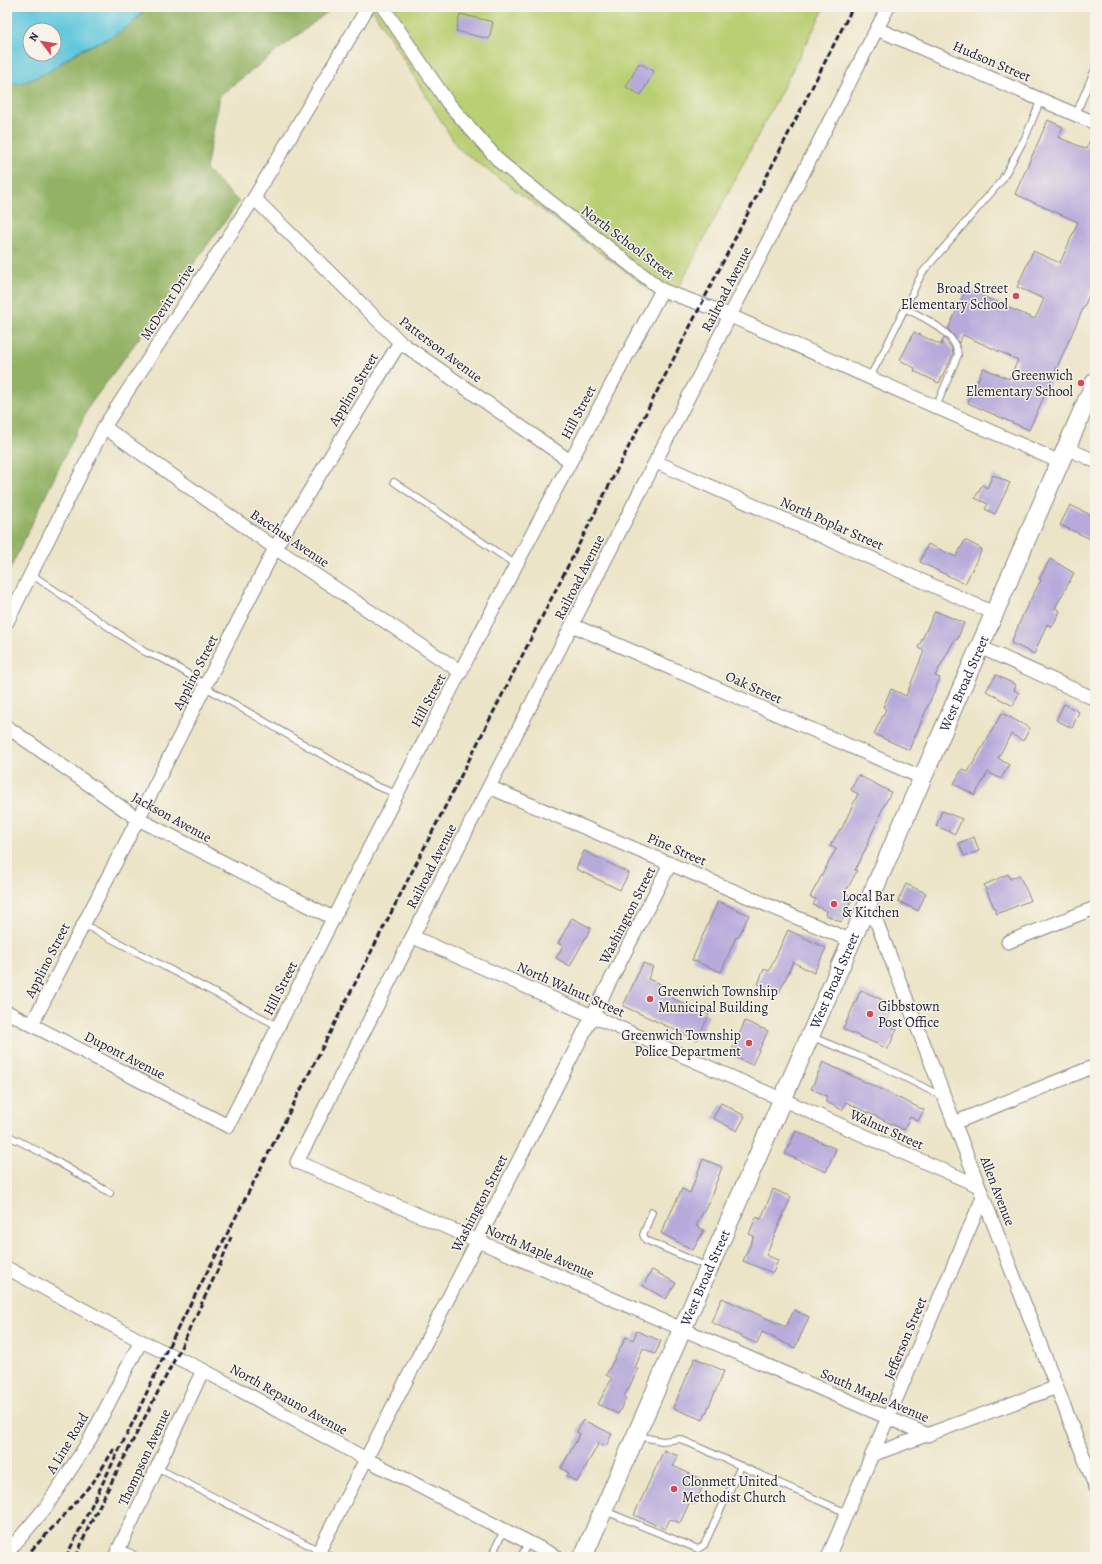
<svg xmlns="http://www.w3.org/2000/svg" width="1102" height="1564" viewBox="0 0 1102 1564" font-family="Alegreya,serif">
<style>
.green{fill:#bacf73;stroke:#6e7857}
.forest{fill:#93b265;stroke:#5a6a50}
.water{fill:#60c7dd;stroke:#41748c;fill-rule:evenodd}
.building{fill:#b7aadb}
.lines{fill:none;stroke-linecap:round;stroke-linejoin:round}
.lane-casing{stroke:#878381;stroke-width:8}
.street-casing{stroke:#878381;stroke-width:15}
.secondary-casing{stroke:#878381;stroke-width:20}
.lane{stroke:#fff;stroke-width:6}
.street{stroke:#fff;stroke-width:13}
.secondary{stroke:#fff;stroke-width:18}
.rail{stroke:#22223b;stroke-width:3;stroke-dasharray:6 3;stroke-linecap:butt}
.poi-dot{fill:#d1495b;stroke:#f7f3e8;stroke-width:1.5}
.labels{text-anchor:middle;stroke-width:3;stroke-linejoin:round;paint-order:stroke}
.street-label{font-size:14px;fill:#22223b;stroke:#f7f3e8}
.poi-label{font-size:14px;fill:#22223b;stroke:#f7f3e8;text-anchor:start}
</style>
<rect width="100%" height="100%" fill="#f7f3e8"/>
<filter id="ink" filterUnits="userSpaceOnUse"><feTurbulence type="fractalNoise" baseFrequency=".025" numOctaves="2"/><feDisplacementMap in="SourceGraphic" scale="8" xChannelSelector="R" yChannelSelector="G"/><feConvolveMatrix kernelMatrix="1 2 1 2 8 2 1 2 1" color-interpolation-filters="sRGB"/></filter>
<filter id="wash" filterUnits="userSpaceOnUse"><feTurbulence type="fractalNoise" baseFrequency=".012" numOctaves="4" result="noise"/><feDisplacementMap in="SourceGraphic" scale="16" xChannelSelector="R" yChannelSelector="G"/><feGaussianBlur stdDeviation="0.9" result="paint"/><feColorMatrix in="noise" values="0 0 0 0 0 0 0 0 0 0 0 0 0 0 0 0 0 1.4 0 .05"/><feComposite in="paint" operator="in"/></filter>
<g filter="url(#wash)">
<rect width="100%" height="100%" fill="#ece4c7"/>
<!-- green -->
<polygon class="green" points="371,7 825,7 670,304 458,148"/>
<!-- forest -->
<polygon class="forest" points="146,7 334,7 220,95 206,169 239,202 89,406 7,575 7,85 21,83 51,70 78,52 105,39 139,17"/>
<!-- water -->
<path class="water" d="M7,7H146C127,34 107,38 78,51C69,56 61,63 53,69C39,77 23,84 7,85ZM30,30H54V54H30Z"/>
<g id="blocks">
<!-- building -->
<g class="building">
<polygon points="460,14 493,22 489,39 456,31"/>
<polygon points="639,63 654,71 641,95 626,87"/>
<polygon points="1048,120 1063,127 1058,137 1086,149 1095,131 1095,282 1029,430 968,403 983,368 1009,379 1018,360 963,335 959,343 948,329 966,289 1035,319 1044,299 1017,287 1033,251 1060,263 1078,222 1015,194"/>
<polygon points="914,332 941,345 944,338 952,349 953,354 939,383 914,371 915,368 900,360"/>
<polygon points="993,475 1010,483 995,514 985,509 988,504 975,498 982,485 987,488"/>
<polygon points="1070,505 1095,517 1095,541 1060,525"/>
<polygon points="965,540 982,549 965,584 920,562 928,544 956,557"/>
<polygon points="1050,559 1074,573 1055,608 1060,611 1052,627 1047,624 1034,654 1011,643 1024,612 1041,580 1039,579"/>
<polygon points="935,611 964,623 957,640 955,639 935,676 940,678 909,750 874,734 886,709 883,707 891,689 906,696 924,651 918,648"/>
<polygon points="996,675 1016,685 1014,690 1019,693 1013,706 986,691"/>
<polygon points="1064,704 1079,712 1072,728 1056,720"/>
<polygon points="1002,713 1030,728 1023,741 1011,734 998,758 1009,765 1001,779 988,772 975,795 954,784 962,769 968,772"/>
<polygon points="858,775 891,792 879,816 880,816 867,844 868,844 855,870 857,871 845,893 853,897 841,922 826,915 827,911 813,905 816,899 810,897 836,849 830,846 840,829 841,830 858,794 851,790"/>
<polygon points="942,811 962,819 955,834 936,826"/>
<polygon points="974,837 979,851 964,856 959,843"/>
<polygon points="584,851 629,873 620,890 576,869"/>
<polygon points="1008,874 1010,879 1019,875 1031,900 997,914 984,885"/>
<polygon points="906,884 926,893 918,911 898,901"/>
<polygon points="718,901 749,915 738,938 736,937 721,972 692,960"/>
<polygon points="572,918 591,928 570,966 556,958 563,946 558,943"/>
<polygon points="788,930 826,948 814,973 793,962 779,993 758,984 764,969 769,971"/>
<polygon points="643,963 653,967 648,979 665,986 661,993 709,1015 697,1040 623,1006"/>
<polygon points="861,990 894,1005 886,1024 897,1029 888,1049 843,1029"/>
<polygon points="745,1021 768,1031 752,1065 730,1055"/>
<polygon points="823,1062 924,1110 918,1121 910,1117 904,1130 846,1102 842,1110 825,1101 827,1096 811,1089"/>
<polygon points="721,1103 745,1116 737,1131 713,1118"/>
<polygon points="796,1131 836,1149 826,1172 785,1154"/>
<polygon points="703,1159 722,1167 710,1199 696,1226 704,1230 693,1250 661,1233 682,1189 690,1193"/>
<polygon points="773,1189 791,1197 766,1255 778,1260 773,1273 743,1261 754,1236 749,1234 756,1217 761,1219"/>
<polygon points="652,1270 676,1283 666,1299 643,1286"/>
<polygon points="722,1298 786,1327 794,1310 809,1317 795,1348 762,1332 757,1344 711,1322"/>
<polygon points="637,1331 661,1341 655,1354 643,1348 635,1368 638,1370 624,1397 626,1398 618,1414 598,1404 612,1378 606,1375 626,1337 633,1340"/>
<polygon points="695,1358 724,1371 703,1420 673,1408"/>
<polygon points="583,1420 612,1434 606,1446 599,1443 577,1482 567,1476 569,1473 561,1468 580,1434 577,1432"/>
<polygon points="664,1450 678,1456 673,1466 705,1481 695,1504 690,1501 680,1523 670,1519 665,1529 634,1515"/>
</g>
</g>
</g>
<g filter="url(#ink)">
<use href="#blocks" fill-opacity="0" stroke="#878381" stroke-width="1"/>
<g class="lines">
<defs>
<g id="lane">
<polyline points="1076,114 1095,69"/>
<path d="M904,308C922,316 957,333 958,355L936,407"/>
<polyline points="869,378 884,351 922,273 1002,180 1026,136 1041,99"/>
<polyline points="394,482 516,565"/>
<polyline points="31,574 145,652 165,660 206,685"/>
<polyline points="205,687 376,786 397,794"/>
<polyline points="83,924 278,1026"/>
<polyline points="812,1037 878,1064 943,1097"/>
<polyline points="7,1135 46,1155 110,1193"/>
<polyline points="652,1212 643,1235 646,1240 708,1267"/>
<polyline points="638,1436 662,1441 680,1439 847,1513"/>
<polyline points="157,1468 332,1557"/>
<polyline points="605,1511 698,1549 704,1545 741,1466"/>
<polyline points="491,1557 504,1530"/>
<polyline points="521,1557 528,1542"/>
</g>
<g id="street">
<polyline points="383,7 448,103 500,162 662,290 717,310 1060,462"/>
<polyline points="888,7 297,1162 478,1241 928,1435"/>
<polyline points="877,29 1095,123"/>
<polyline points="254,198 400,342 570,461"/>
<polyline points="104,427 275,548 461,672"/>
<polyline points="1066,448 1095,461"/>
<polyline points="656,462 994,613"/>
<polyline points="7,622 104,427 254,198 368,7"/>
<polyline points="572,625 923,778"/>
<polyline points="980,647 1095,699"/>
<polyline points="7,727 138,819 333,918"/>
<polyline points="489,787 852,941"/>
<polyline points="865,910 877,923 1095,1486"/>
<polyline points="413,937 979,1186"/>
<polyline points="1008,942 1095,908"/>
<path d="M7,1012L228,1126C369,846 513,567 662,290"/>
<polyline points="32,1024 138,819 275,548 400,342"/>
<polyline points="954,1123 1095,1066"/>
<polyline points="7,1268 141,1341 203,1370 366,1459 557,1557"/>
<polyline points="872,1455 1057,1387"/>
<polyline points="118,1551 131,1557"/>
<polyline points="7,1553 46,1507 89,1441 141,1341"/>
<polyline points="115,1557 203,1370"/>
<polyline points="316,1557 670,864"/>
<polyline points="828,1557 983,1197"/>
</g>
<g id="secondary">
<path id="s1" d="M583,1557L1095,382"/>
</g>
</defs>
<!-- lane casing -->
<use href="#lane" class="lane-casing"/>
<!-- street casing -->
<use href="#street" class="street-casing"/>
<!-- secondary casing -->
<use href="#secondary" class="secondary-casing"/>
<!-- lane -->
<use href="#lane" class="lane"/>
<!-- street -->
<use href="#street" class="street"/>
<!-- secondary -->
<use href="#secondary" class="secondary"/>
<!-- rail -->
<g class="rail">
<polyline points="25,1557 56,1524 94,1481 114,1449"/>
<polyline points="66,1557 135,1418 165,1353 241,1207 853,7"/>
<polyline points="76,1557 89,1526 181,1347 220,1265 231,1237"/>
</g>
</g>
</g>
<!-- markers -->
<g class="poi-dot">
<circle cx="1016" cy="296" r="4"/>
<circle cx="1081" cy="383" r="4"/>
<circle cx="834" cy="904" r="4"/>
<circle cx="650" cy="999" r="4"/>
<circle cx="870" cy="1014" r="4"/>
<circle cx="749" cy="1043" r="4"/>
<circle cx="674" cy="1489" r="4"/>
</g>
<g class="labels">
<!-- street labels -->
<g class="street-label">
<text transform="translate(992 61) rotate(23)" y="5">Hudson Street</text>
<text transform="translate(628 242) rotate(37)" y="5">North School Street</text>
<text transform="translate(726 289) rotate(-63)" y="5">Railroad Avenue</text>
<text transform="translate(167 302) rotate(-57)" y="5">McDevitt Drive</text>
<text transform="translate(441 349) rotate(37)" y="5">Patterson Avenue</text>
<text transform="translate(353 389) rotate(-59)" y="5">Applino Street</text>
<text transform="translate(578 412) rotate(-62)" y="5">Hill Street</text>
<text transform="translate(832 523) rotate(24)" y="5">North Poplar Street</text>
<text transform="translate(290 538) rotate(34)" y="5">Bacchus Avenue</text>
<text transform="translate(579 577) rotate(-63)" y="5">Railroad Avenue</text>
<text transform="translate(195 672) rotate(-63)" y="5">Applino Street</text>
<text dy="5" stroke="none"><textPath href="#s1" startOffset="953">West Broad Street</textPath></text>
<text transform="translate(754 687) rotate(24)" y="5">Oak Street</text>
<text transform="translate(428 700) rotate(-62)" y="5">Hill Street</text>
<text transform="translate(172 817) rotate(29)" y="5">Jackson Avenue</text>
<text transform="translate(677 849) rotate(23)" y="5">Pine Street</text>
<text transform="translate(431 866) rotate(-63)" y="5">Railroad Avenue</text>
<text transform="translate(627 915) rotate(-63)" y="5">Washington Street</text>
<text transform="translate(47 960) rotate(-63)" y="5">Applino Street</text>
<text dy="5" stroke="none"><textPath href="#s1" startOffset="629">West Broad Street</textPath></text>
<text transform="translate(280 988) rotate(-63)" y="5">Hill Street</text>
<text transform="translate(571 989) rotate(24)" y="5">North Walnut Street</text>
<text transform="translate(125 1055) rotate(27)" y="5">Dupont Avenue</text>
<text transform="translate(887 1129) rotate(24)" y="5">Walnut Street</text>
<text transform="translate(998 1191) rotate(69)" y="5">Allen Avenue</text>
<text transform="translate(479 1203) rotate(-63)" y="5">Washington Street</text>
<text transform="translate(540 1251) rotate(23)" y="5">North Maple Avenue</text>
<text dy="5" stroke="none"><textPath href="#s1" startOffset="305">West Broad Street</textPath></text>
<text transform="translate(905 1338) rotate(-67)" y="5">Jefferson Street</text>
<text transform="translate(875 1395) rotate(23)" y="5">South Maple Avenue</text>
<text transform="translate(289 1399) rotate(29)" y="5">North Repauno Avenue</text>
<text transform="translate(67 1443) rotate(-59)" y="5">A Line Road</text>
<text transform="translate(144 1457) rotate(-65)" y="5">Thompson Avenue</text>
</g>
<!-- poi labels -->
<g class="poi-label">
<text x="1008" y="293" text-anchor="end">Broad Street<tspan x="1008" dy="16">Elementary School</tspan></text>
<text x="1073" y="380" text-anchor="end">Greenwich<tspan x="1073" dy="16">Elementary School</tspan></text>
<text x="842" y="901">Local Bar<tspan x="842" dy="16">&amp; Kitchen</tspan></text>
<text x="658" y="996">Greenwich Township<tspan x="658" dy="16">Municipal Building</tspan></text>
<text x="878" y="1011">Gibbstown<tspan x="878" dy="16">Post Office</tspan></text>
<text x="741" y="1040" text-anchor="end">Greenwich Township<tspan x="741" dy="16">Police Department</tspan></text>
<text x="682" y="1486">Clonmett United<tspan x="682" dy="16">Methodist Church</tspan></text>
</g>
</g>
<!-- margin -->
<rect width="1102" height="1564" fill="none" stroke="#f7f3e8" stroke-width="24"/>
<!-- north arrow -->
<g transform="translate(42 42) rotate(301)"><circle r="19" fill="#f7f3e8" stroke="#a29fa3"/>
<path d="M0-3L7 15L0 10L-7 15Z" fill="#d1495b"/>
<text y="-6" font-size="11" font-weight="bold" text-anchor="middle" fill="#22223b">N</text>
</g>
</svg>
